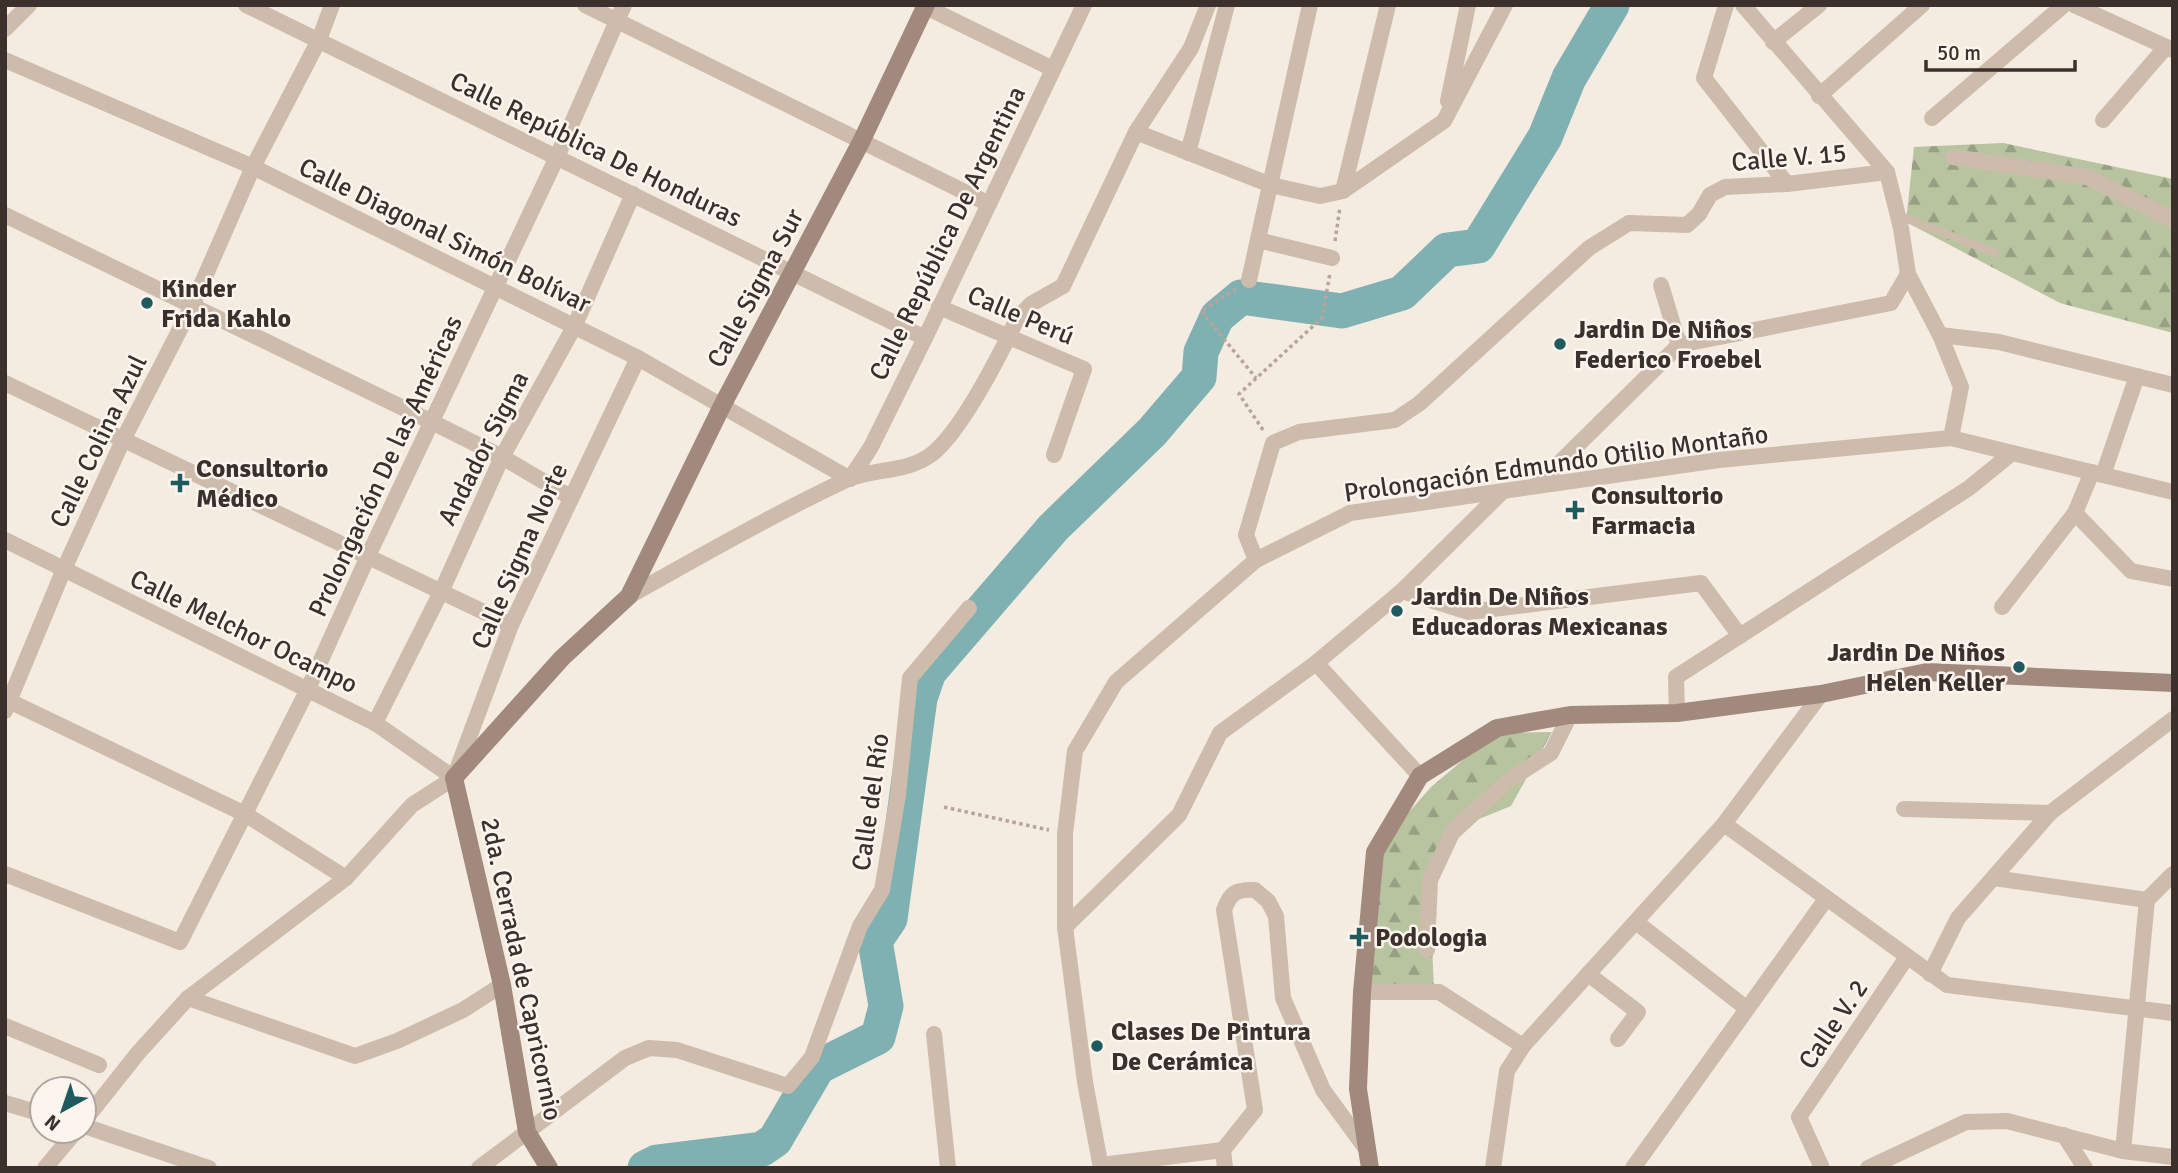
<svg xmlns="http://www.w3.org/2000/svg" width="2178" height="1173" viewBox="0 0 2178 1173" font-family="Signika,sans-serif">
<style>
.forest{fill:url(#forest-firs)}
.lines{fill:none;stroke-linecap:round;stroke-linejoin:round}
.river{stroke:#7fb0b2;stroke-width:35}
.path{stroke:#b9a596;stroke-width:3.5;stroke-dasharray:3.5 3.5;stroke-linecap:butt}
.service{stroke:#cdbbac;stroke-width:8}
.minor{stroke:#cdbbac;stroke-width:16}
.secondary{stroke:#a18a7d;stroke-width:18}
.poi-dot{fill:#1f5a5e;stroke:#fbf5ee;stroke-width:2.5}
.labels{text-anchor:middle;stroke-width:5;stroke-linejoin:round;paint-order:stroke}
.street-label{font-size:26px;fill:#3b302b;stroke:#fbf5ee}
.poi-label{font-size:26px;font-weight:bold;fill:#3b302b;stroke:#fbf5ee;text-anchor:start}
</style>
<defs>
<pattern id="forest-firs" width="22" height="20" patternUnits="userSpaceOnUse" patternTransform="scale(1.75)"><rect width="22" height="20" fill="#b8c4a0"/><path d="M5 1l3.5 6h-7zM16 11l3.5 6h-7z" fill="#97a083"/></pattern>
</defs>
<rect width="100%" height="100%" fill="#f4ebe1"/>
<!-- forest -->
<g class="forest">
<polygon points="2003,143 2173,179 2173,333 2060,303 1906,222 1914,147"/>
<polygon points="1552,732 1511,806 1479,819 1453,843 1430,897 1434,991 1365,989 1377,857 1386,838 1431,787 1495,733"/>
</g>
<g class="lines">
<!-- river -->
<polyline class="river" points="645,1168 657,1162 762,1149 775,1140 818,1067 878,1037 886,1006 875,941 890,919 920,698 929,672 1053,528 1152,432 1199,377 1201,352 1217,317 1241,297 1342,311 1402,293 1447,250 1478,246 1545,137 1569,78 1612,5"/>
<!-- path -->
<g class="path">
<polyline points="1335,241 1340,207"/>
<polyline points="1236,289 1201,311 1256,378"/>
<polyline points="1263,430 1239,394 1322,318 1330,273"/>
<polyline points="944,807 1049,830"/>
</g>
<!-- service -->
<polyline class="service" points="1898,215 1995,253"/>
<!-- minor -->
<g class="minor">
<polyline points="246,5 925,338"/>
<polyline points="585,5 989,204"/>
<polyline points="922,5 1053,69"/>
<polyline points="1726,5 1704,78 1787,184"/>
<polyline points="1743,5 1887,172 1901,228 1908,274 1940,335 1961,387 1951,438"/>
<polyline points="2074,5 2173,50"/>
<polyline points="5,29 29,5"/>
<polyline points="1773,42 1819,5"/>
<polyline points="5,60 253,167 638,358 850,479"/>
<polyline points="1819,96 1922,5"/>
<polyline points="1448,101 1468,5"/>
<polyline points="1932,118 2064,5"/>
<polyline points="2103,120 2165,48"/>
<polyline points="1136,132 1271,185 1320,196 1343,191 1444,121 1505,5"/>
<polyline points="1188,153 1227,5"/>
<polyline points="1953,157 2087,177 2173,220"/>
<polyline points="1343,191 1388,5"/>
<polyline points="5,215 432,422 502,457 570,497"/>
<polyline points="1258,240 1332,258"/>
<polyline points="1249,280 1310,5"/>
<polyline points="1661,285 1679,345"/>
<polyline points="939,307 1084,369 1054,455"/>
<polyline points="1940,335 1999,342 2173,385"/>
<polyline points="1679,345 1891,303 1908,274"/>
<polyline points="5,383 511,625"/>
<polyline points="2103,475 2137,376"/>
<polyline points="850,479 871,447 925,338 1084,5"/>
<polyline points="1536,486 1679,345"/>
<polyline points="2075,513 2131,571 2173,579"/>
<polyline points="5,540 375,723 454,778"/>
<polyline points="1256,560 1246,535 1273,443 1299,432 1395,420 1420,403 1589,248 1629,223 1687,225 1699,214 1710,195 1725,187 1787,184 1887,172"/>
<polyline points="1402,591 1469,612 1701,583 1740,636"/>
<path d="M629,596C701,556 772,515 846,480C874,468 907,473 932,454C962,430 1000,355 1017,319L1031,304L1063,286L1136,132L1191,48L1208,5"/>
<polyline points="2002,607 2075,513 2092,472"/>
<polyline points="1316,663 1420,776"/>
<polyline points="5,699 245,814 346,878"/>
<polyline points="5,711 64,569 124,438 192,306 253,167 319,40 332,5"/>
<polyline points="1677,713 1676,677 1969,488 2012,453"/>
<polyline points="375,723 442,590 502,457 574,327 633,194"/>
<polyline points="455,775 511,625 638,358"/>
<polyline points="1904,809 2050,813"/>
<polyline points="1724,824 1947,985 2173,1013"/>
<polyline points="5,874 180,942 307,691 369,554 557,157 624,5"/>
<polyline points="1994,878 2147,900"/>
<polyline points="1636,922 1746,1008"/>
<polyline points="1065,927 1179,815 1220,733 1316,663 1402,591 1503,491"/>
<polyline points="1427,950 1430,880 1453,831 1509,780 1551,753 1570,715"/>
<polyline points="1588,974 1638,1012 1618,1039"/>
<polyline points="1930,974 1958,918 2050,813 2173,719"/>
<polyline points="1362,992 1439,992 1523,1046"/>
<polyline points="188,998 355,1056 397,1041 463,1010 502,985"/>
<polyline points="5,1026 99,1065"/>
<polyline points="934,1034 948,1168"/>
<polyline points="5,1103 42,1114"/>
<polyline points="84,1121 138,1053 188,998 346,878 412,805 454,778"/>
<polyline points="84,1126 209,1168"/>
<polyline points="2064,1135 2085,1168"/>
<polyline points="2123,1151 2147,900 2173,874"/>
<polyline points="1101,1165 1223,1150"/>
<polyline points="45,1168 76,1131"/>
<polyline points="479,1168 625,1058 649,1048 677,1050 788,1086 812,1057 860,926 882,890 898,795 910,678 969,608"/>
<polyline points="1101,1168 1085,1082 1065,927 1065,834 1075,751 1116,682 1256,560 1350,513 1719,460 1951,438 2173,492"/>
<path d="M1225,1168L1223,1150L1255,1110L1224,910C1230,893 1236,889 1255,890L1268,901L1276,916L1283,998L1323,1090L1367,1150"/>
<polyline points="1493,1168 1507,1071 1523,1046 1724,824 1821,694"/>
<polyline points="1633,1168 1826,899"/>
<polyline points="1822,1168 1799,1117 1907,957"/>
<polyline points="1868,1168 1966,1122 2007,1121 2123,1151 2173,1157"/>
</g>
<!-- secondary -->
<g class="secondary">
<polyline points="549,1168 527,1132 502,985 454,778 562,658 629,596 723,404 861,142 926,5"/>
<polyline points="1370,1168 1358,1089 1362,992 1375,852 1420,776 1497,728 1570,715 1677,713 1821,694 1927,672 2173,683"/>
</g>
</g>
<!-- markers -->
<g class="poi-dot">
<circle cx="147" cy="303" r="7"/>
<circle cx="1560" cy="344" r="7"/>
<path d="M176.5 472.5h7v7h7v7h-7v7h-7v-7h-7v-7h7z"/>
<path d="M1571.5 499.5h7v7h7v7h-7v7h-7v-7h-7v-7h7z"/>
<circle cx="1397" cy="611" r="7"/>
<circle cx="2019" cy="667" r="7"/>
<path d="M1355.5 926.5h7v7h7v7h-7v7h-7v-7h-7v-7h7z"/>
<circle cx="1097" cy="1046" r="7"/>
</g>
<g class="labels">
<!-- street labels -->
<g class="street-label">
<text transform="translate(596 149) rotate(26)" y="9">Calle República De Honduras</text>
<text transform="translate(1789 157) rotate(-5)" y="9">Calle V. 15</text>
<text transform="translate(947 233) rotate(-64)" y="9">Calle República De Argentina</text>
<text transform="translate(445 235) rotate(26)" y="9">Calle Diagonal Simón Bolívar</text>
<text transform="translate(755 288) rotate(-62)" y="9">Calle Sigma Sur</text>
<text transform="translate(1021 315) rotate(23)" y="9">Calle Perú</text>
<text transform="translate(98 441) rotate(-64)" y="9">Calle Colina Azul</text>
<text transform="translate(483 448) rotate(-63)" y="9">Andador Sigma</text>
<text transform="translate(1556 463) rotate(-8)" y="9">Prolongación Edmundo Otilio Montaño</text>
<text transform="translate(385 466) rotate(-65)" y="9">Prolongación De las Américas</text>
<text transform="translate(519 556) rotate(-66)" y="9">Calle Sigma Norte</text>
<text transform="translate(244 631) rotate(26)" y="9">Calle Melchor Ocampo</text>
<text transform="translate(870 802) rotate(-82)" y="9">Calle del Río</text>
<text transform="translate(522 969) rotate(78)" y="9">2da. Cerrada de Capricornio</text>
<text transform="translate(1833 1024) rotate(-56)" y="9">Calle V. 2</text>
</g>
<!-- poi labels -->
<g class="poi-label">
<text x="161" y="297">Kinder<tspan x="161" dy="30">Frida Kahlo</tspan></text>
<text x="1574" y="338">Jardin De Niños<tspan x="1574" dy="30">Federico Froebel</tspan></text>
<text x="196" y="477">Consultorio<tspan x="196" dy="30">Médico</tspan></text>
<text x="1591" y="504">Consultorio<tspan x="1591" dy="30">Farmacia</tspan></text>
<text x="1411" y="605">Jardin De Niños<tspan x="1411" dy="30">Educadoras Mexicanas</tspan></text>
<text x="2005" y="661" text-anchor="end">Jardin De Niños<tspan x="2005" dy="30">Helen Keller</tspan></text>
<text x="1375" y="946">Podologia</text>
<text x="1111" y="1040">Clases De Pintura<tspan x="1111" dy="30">De Cerámica</tspan></text>
</g>
</g>
<!-- border -->
<rect width="2178" height="1173" fill="none" stroke="#3b302b" stroke-width="14"/>
<!-- north arrow -->
<g transform="translate(63 1110) rotate(220)"><circle r="33" fill="#fbf5ee" stroke="#aea6a0" stroke-width="2"/>
<path d="M0-5L12 26L0 18L-12 26Z" fill="#1f5a5e"/>
<text y="-10" font-size="19" font-weight="bold" text-anchor="middle" fill="#3b302b">N</text>
</g>
<!-- scale -->
<path d="M1926 60v10h149v-10" fill="none" stroke="#3b302b" stroke-width="3.5"/>
<text x="1937" y="60" font-size="21" fill="#3b302b" stroke="#fbf5ee" stroke-width="5" paint-order="stroke">50 m</text>
</svg>
